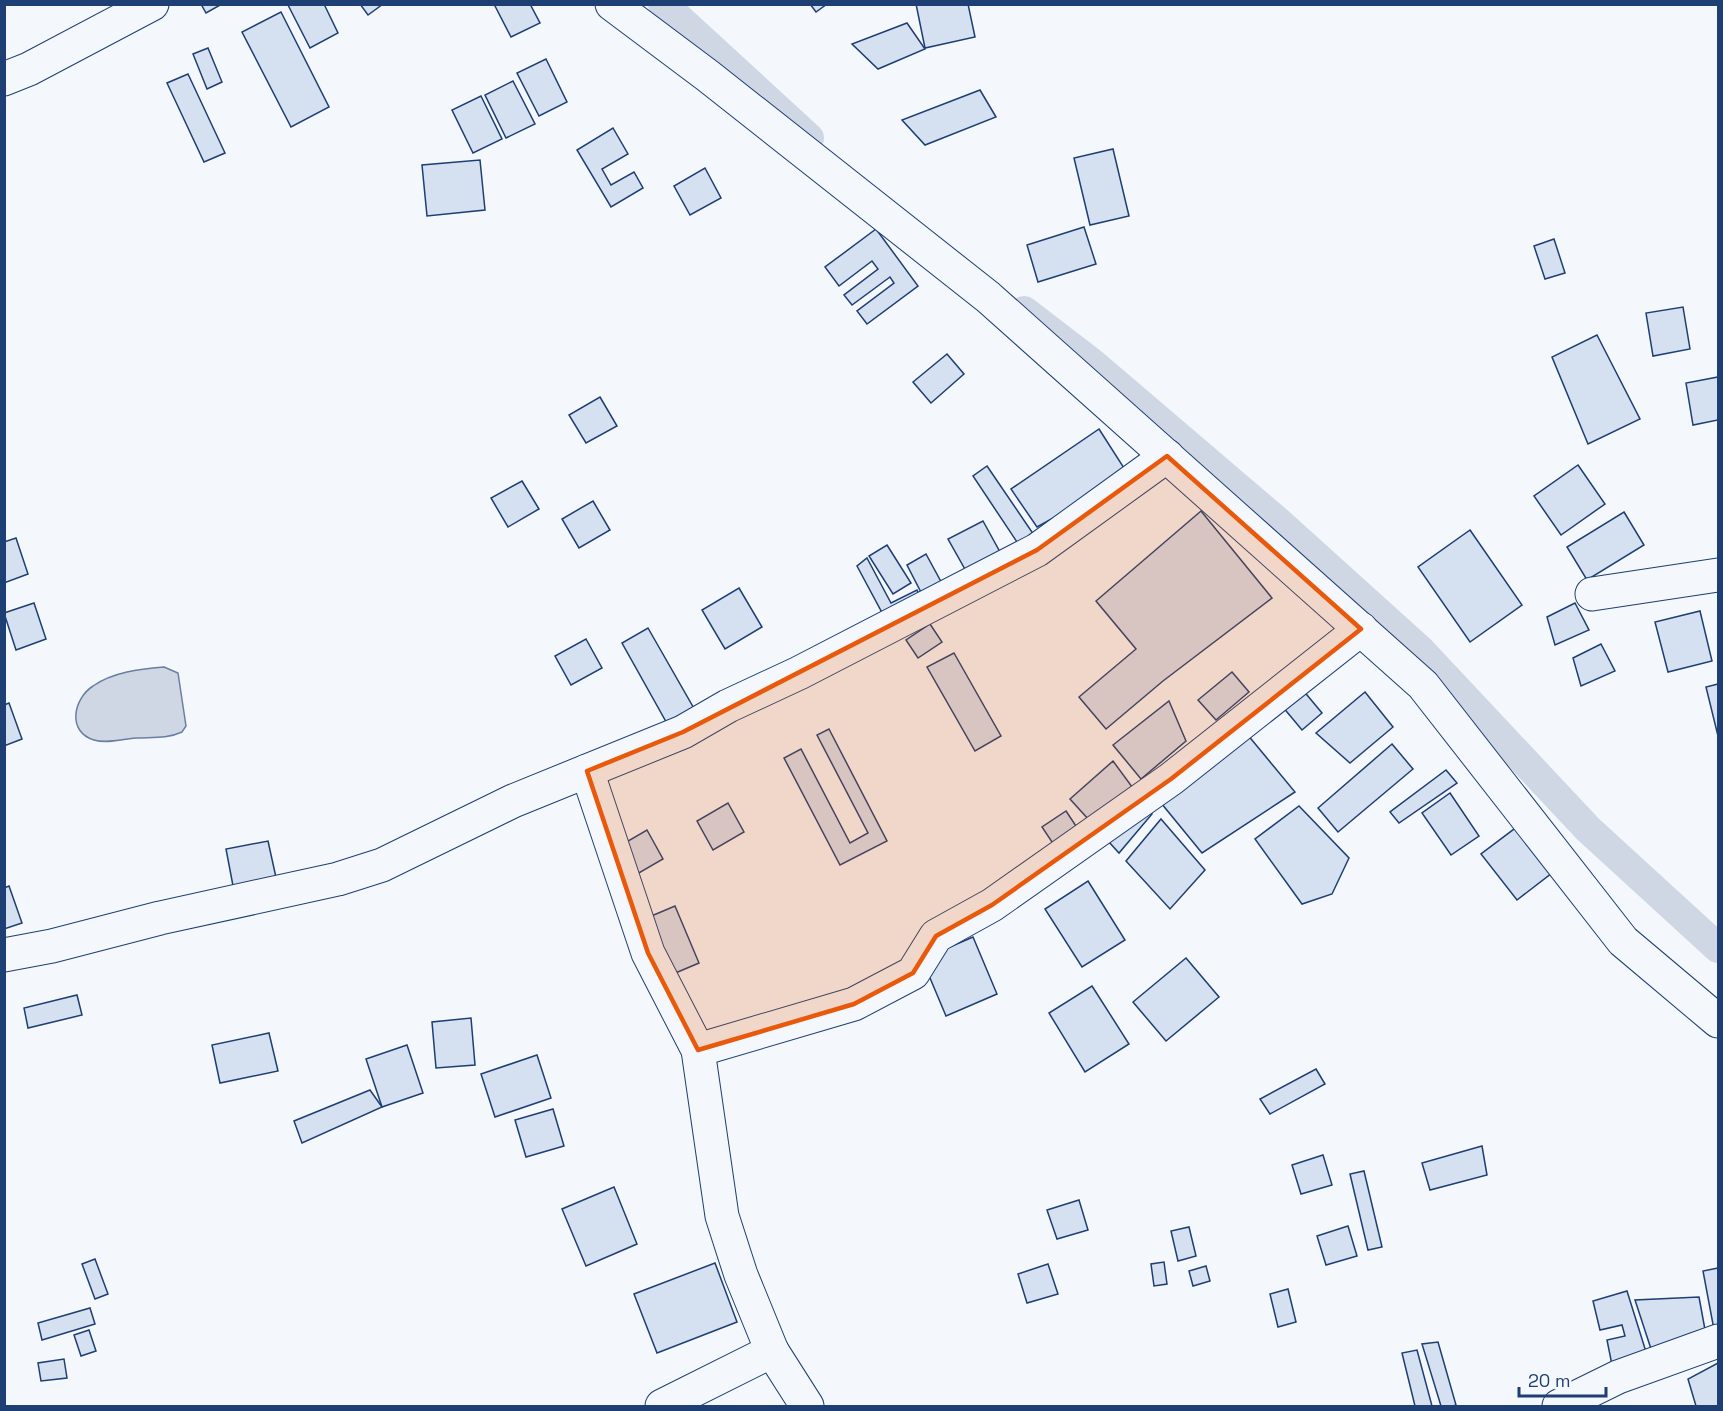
<svg xmlns="http://www.w3.org/2000/svg" width="1723" height="1411" viewBox="0 0 1723 1411" font-family="'Space Grotesk',sans-serif">
<style>
.water{fill:#cfd7e4;stroke:#687fa3;stroke-width:1.5}
.lines{fill:none;stroke-linecap:round;stroke-linejoin:round}
.canal{stroke:#cfd7e4;stroke-width:30}
.building{fill:#d5e0f0;stroke:#1d3f73;stroke-width:1.5}
.minor-casing{stroke:#1d3f73;stroke-width:35}
.minor{stroke:#f4f7fb;stroke-width:33}
.marked{fill:#e8590c;fill-opacity:0.2;stroke:#e8590c;stroke-width:4.5;stroke-linejoin:round}
</style>
<rect width="100%" height="100%" fill="#f4f7fb"/>
<!-- water -->
<path class="water" d="M164,667L178,673L186,726L182,732C167,739 152,737 136,738C123,739 107,744 94,740C67,732 73,699 93,686C113,672 140,669 164,667Z"/>
<g class="lines">
<!-- canal -->
<g class="canal">
<polyline points="663,4 809,138"/>
<polyline points="1024,311 1093,364 1277,521 1421,651 1588,829 1718,948"/>
</g>
</g>
<!-- building -->
<g class="building">
<polygon points="201,4 222,4 206,13"/>
<polygon points="324,4 338,33 310,48 288,5"/>
<polygon points="360,4 383,4 368,15"/>
<polygon points="494,4 530,4 540,23 511,37"/>
<polygon points="810,4 827,4 816,12"/>
<polygon points="916,4 968,4 975,37 925,48"/>
<polygon points="281,12 329,107 291,127 242,32"/>
<polygon points="907,23 925,49 878,69 852,44"/>
<polygon points="208,48 222,82 207,89 193,54"/>
<polygon points="546,59 567,102 539,116 517,73"/>
<polygon points="188,74 225,153 204,162 167,83"/>
<polygon points="513,81 535,124 506,138 485,95"/>
<polygon points="980,90 996,117 925,145 902,120"/>
<polygon points="481,96 502,139 473,153 452,110"/>
<polygon points="613,128 628,154 602,169 611,185 634,172 643,188 611,207 577,150"/>
<polygon points="1113,149 1129,216 1090,225 1074,158"/>
<polygon points="480,160 485,210 427,216 422,165"/>
<polygon points="705,168 721,198 690,215 674,186"/>
<polygon points="1084,227 1096,264 1038,282 1027,245"/>
<polygon points="876,229 918,286 867,324 857,311 894,283 890,277 852,305 844,295 878,269 872,261 839,286 825,267"/>
<polygon points="1554,239 1565,273 1545,279 1534,246"/>
<polygon points="1683,307 1690,349 1653,356 1646,313"/>
<polygon points="1597,335 1640,419 1588,444 1552,357"/>
<polygon points="947,354 964,374 931,403 913,382"/>
<polygon points="1718,377 1718,420 1693,425 1686,383"/>
<polygon points="600,397 617,426 586,443 569,415"/>
<polygon points="1099,429 1124,468 1084,501 1037,527 1011,489"/>
<polygon points="1578,465 1605,504 1561,535 1534,496"/>
<polygon points="987,466 1034,535 1019,545 973,476"/>
<polygon points="522,481 539,509 508,527 491,498"/>
<polygon points="593,501 610,530 579,548 562,519"/>
<polygon points="1201,511 1272,598 1163,681 1106,729 1079,697 1136,649 1096,601"/>
<polygon points="1624,512 1644,545 1587,580 1567,547"/>
<polygon points="983,521 1000,552 966,571 948,539"/>
<polygon points="1470,530 1522,605 1470,642 1418,567"/>
<polygon points="16,538 28,574 4,583 4,542"/>
<polygon points="887,545 911,583 893,594 869,556"/>
<polygon points="926,554 945,589 925,600 907,565"/>
<polygon points="867,558 891,603 917,590 923,604 886,620 857,566"/>
<polygon points="739,588 762,627 725,649 702,610"/>
<polygon points="34,603 46,639 16,650 4,613"/>
<polygon points="1575,603 1589,630 1555,645 1547,617"/>
<polygon points="1700,611 1712,661 1668,672 1655,622"/>
<polygon points="930,624 942,642 918,658 906,640"/>
<polygon points="648,628 696,712 669,727 622,643"/>
<polygon points="586,639 602,668 571,685 555,656"/>
<polygon points="1601,644 1615,671 1581,686 1573,658"/>
<polygon points="954,653 1001,736 975,751 927,667"/>
<polygon points="1232,672 1249,692 1216,720 1198,700"/>
<polygon points="1718,684 1718,736 1706,687"/>
<polygon points="1302,689 1322,713 1302,730 1282,706"/>
<polygon points="1365,692 1393,727 1350,763 1316,733"/>
<polygon points="1169,701 1186,741 1141,779 1113,745"/>
<polygon points="9,703 22,739 4,746 4,705"/>
<polygon points="1242,728 1295,792 1202,853 1157,798"/>
<polygon points="829,729 887,841 840,865 784,758 801,749 850,843 868,833 817,735"/>
<polygon points="1392,744 1413,769 1338,832 1318,808"/>
<polygon points="1113,761 1152,814 1119,853 1070,799"/>
<polygon points="1446,770 1457,783 1399,823 1390,812"/>
<polygon points="1450,793 1479,836 1451,855 1422,813"/>
<polygon points="728,803 744,832 713,850 697,821"/>
<polygon points="1299,806 1349,858 1332,894 1302,904 1255,839"/>
<polygon points="1066,811 1078,829 1054,845 1042,827"/>
<polygon points="1161,819 1205,870 1170,909 1126,861"/>
<polygon points="1526,820 1561,866 1517,900 1481,854"/>
<polygon points="647,830 663,859 632,877 616,848"/>
<polygon points="268,841 277,882 234,891 226,849"/>
<polygon points="1088,881 1125,940 1082,967 1045,909"/>
<polygon points="9,886 22,923 4,929 4,888"/>
<polygon points="675,906 699,963 647,985 623,928"/>
<polygon points="973,937 997,994 946,1016 922,959"/>
<polygon points="1186,958 1219,997 1166,1041 1133,1002"/>
<polygon points="1092,986 1129,1044 1085,1072 1049,1013"/>
<polygon points="77,995 82,1015 28,1028 24,1008"/>
<polygon points="471,1018 475,1065 436,1068 432,1022"/>
<polygon points="269,1033 278,1071 220,1083 212,1045"/>
<polygon points="407,1045 423,1093 382,1107 366,1059"/>
<polygon points="537,1055 551,1098 495,1117 481,1074"/>
<polygon points="1316,1069 1325,1084 1270,1114 1260,1099"/>
<polygon points="370,1090 382,1107 302,1143 294,1121"/>
<polygon points="553,1109 564,1146 526,1157 515,1120"/>
<polygon points="1482,1146 1487,1175 1430,1190 1422,1163"/>
<polygon points="1323,1155 1332,1185 1301,1194 1292,1165"/>
<polygon points="1364,1171 1382,1247 1368,1250 1350,1174"/>
<polygon points="614,1187 637,1244 586,1266 562,1209"/>
<polygon points="1079,1200 1088,1230 1057,1239 1047,1210"/>
<polygon points="1348,1226 1357,1256 1326,1265 1317,1236"/>
<polygon points="1189,1227 1196,1256 1178,1261 1171,1231"/>
<polygon points="95,1259 108,1294 95,1299 82,1264"/>
<polygon points="1164,1262 1167,1284 1154,1286 1151,1264"/>
<polygon points="715,1263 737,1322 657,1353 634,1294"/>
<polygon points="1048,1264 1058,1294 1027,1303 1018,1274"/>
<polygon points="1206,1266 1210,1281 1193,1286 1189,1271"/>
<polygon points="1718,1268 1718,1335 1715,1335 1703,1271"/>
<polygon points="1288,1289 1296,1322 1278,1327 1270,1294"/>
<polygon points="1627,1291 1647,1355 1612,1365 1607,1340 1625,1336 1622,1325 1600,1330 1593,1301"/>
<polygon points="1699,1297 1708,1346 1654,1358 1635,1300"/>
<polygon points="90,1308 95,1324 42,1340 38,1323"/>
<polygon points="89,1330 96,1351 81,1356 74,1335"/>
<polygon points="1438,1342 1456,1405 1453,1406 1441,1406 1422,1344"/>
<polygon points="1417,1350 1432,1406 1415,1406 1402,1353"/>
<polygon points="64,1359 67,1378 41,1381 38,1363"/>
<polygon points="1718,1363 1718,1406 1696,1406 1688,1379"/>
</g>
<g class="lines">
<defs>
<g id="minor">
<polyline points="612,4 708,76 988,297 1423,685 1623,941 1718,1021"/>
<polyline points="4,79 29,69 152,4"/>
<polyline points="1592,594 1718,575"/>
<polyline points="587,771 648,953 698,1050 722,1216 741,1275 772,1351"/>
<polyline points="4,955 52,946 160,918 338,879 382,865 513,801 683,732 728,706 799,673 1037,550 1167,456"/>
<polyline points="698,1050 854,1004 913,973 936,936 992,905 1171,779 1361,629"/>
<polyline points="662,1406 772,1351 807,1406"/>
<polyline points="1559,1406 1618,1377 1718,1341"/>
</g>
</defs>
<!-- minor casing -->
<use href="#minor" class="minor-casing"/>
<!-- minor -->
<use href="#minor" class="minor"/>
</g>
<!-- marked area -->
<path class="marked" d="M1167,456L1361,629L1171,779L992,905L936,936L913,973L854,1004L698,1050L648,953L587,771L683,732L1037,550Z"/>
<!-- border -->
<rect width="1723" height="1411" fill="none" stroke="#1d3f73" stroke-width="12"/>
<!-- scale -->
<path d="M1519 1387v9h87v-9" fill="none" stroke="#1d3f73" stroke-width="3"/>
<text x="1528" y="1387" font-size="18" fill="#1d3f73" stroke="#f4f7fb" stroke-width="4.5" paint-order="stroke">20 m</text>
</svg>
